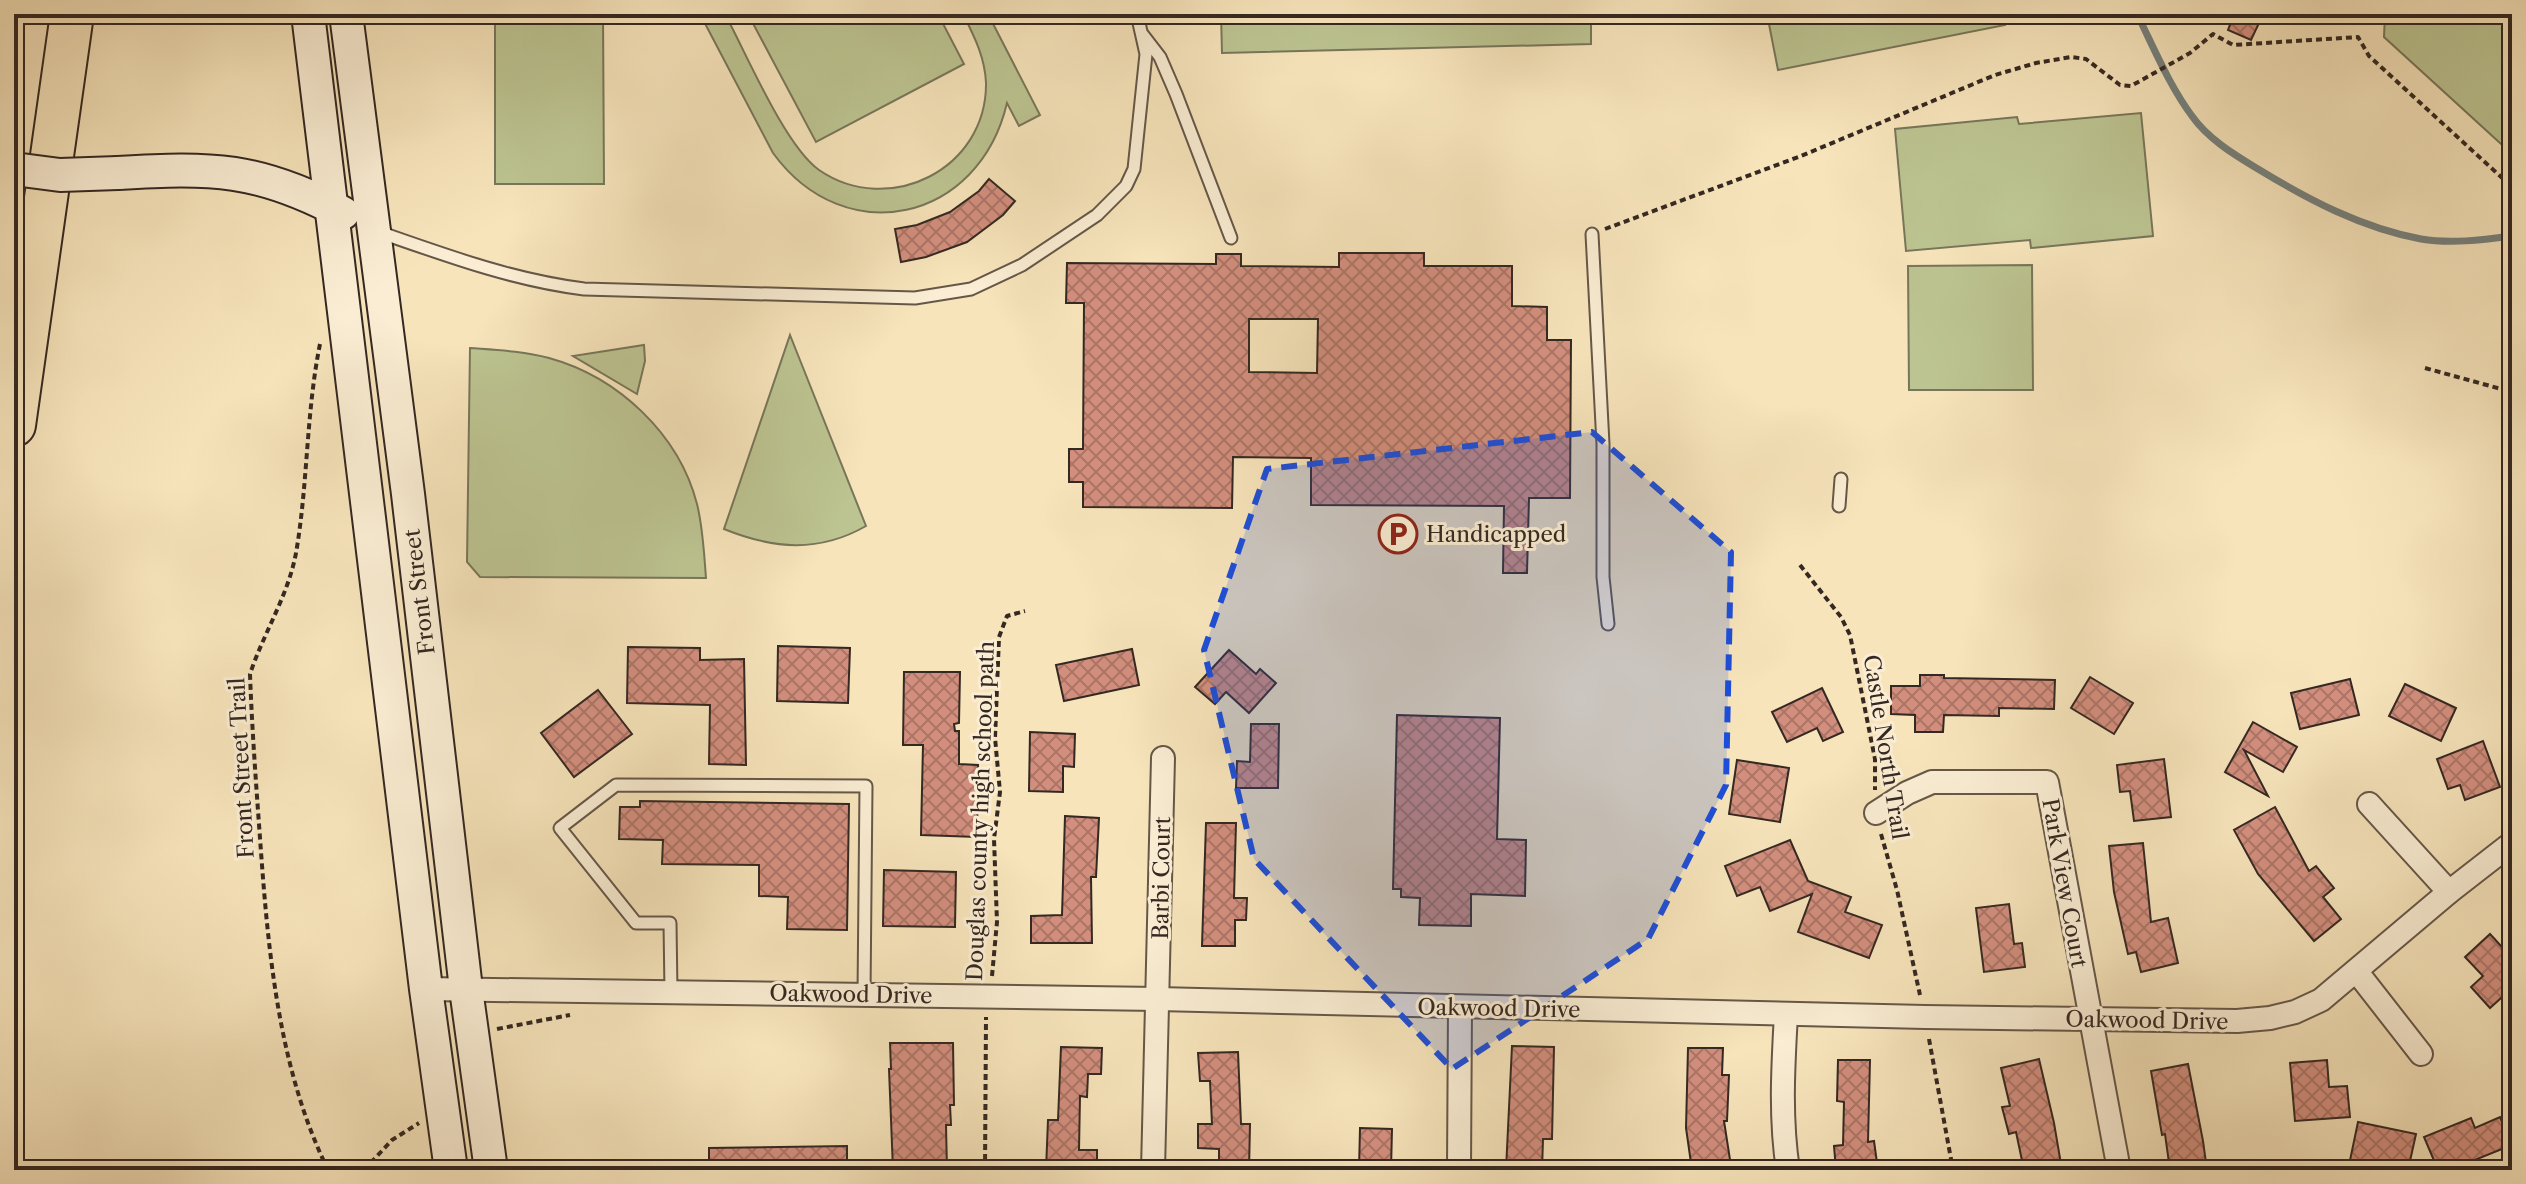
<svg xmlns="http://www.w3.org/2000/svg" width="2526" height="1184" viewBox="0 0 2526 1184" font-family="'Libre Caslon Text',serif">
<style>
.green{fill:#bcc491;stroke:#78765a;stroke-width:2}
.lines{fill:none;stroke-linecap:round;stroke-linejoin:round}
.stream{stroke:#75817d;stroke-width:7}
.building{fill:url(#building-cross-hatch);stroke:#342822;stroke-width:2;fill-rule:evenodd}
.lane-casing{stroke:#655748;stroke-width:15}
.street-casing{stroke:#655748;stroke-width:26}
.secondary-casing{stroke:#342822;stroke-width:36}
.highway-casing{stroke:#342822;stroke-width:46}
.path{stroke:#342822;stroke-width:4;stroke-dasharray:6 4;stroke-linecap:butt}
.lane{stroke:#faedd3;stroke-width:11}
.street{stroke:#faedd3;stroke-width:22}
.secondary{stroke:#faedd3;stroke-width:32}
.highway{stroke:#f7e4bb;stroke-width:42}
.secondary-bridge-casing{stroke:#342822;stroke-width:36;stroke-linecap:butt}
.secondary-bridge{stroke:#faedd3;stroke-width:32}
.marked{fill:#1d4ed8;fill-opacity:0.2;stroke:#1d4ed8;stroke-width:6;stroke-dasharray:16 10;stroke-linejoin:round}
.labels{text-anchor:middle;stroke-width:6;stroke-linejoin:round;paint-order:stroke}
.poi-label{font-size:22px;fill:#342822;stroke:#faedd3;text-anchor:start}
.street-label{font-size:22px;fill:#342822;stroke:#faedd3}
</style>
<defs>
<pattern id="building-cross-hatch" width="8" height="8" patternUnits="userSpaceOnUse" patternTransform="scale(2)"><rect width="8" height="8" fill="#d38f7e"/><path d="M0 0l8 8M0 8l8-8" fill="none" stroke="#ac7567"/></pattern>
</defs>
<rect width="100%" height="100%" fill="#f7e4bb"/>
<filter id="stains"><feTurbulence type="fractalNoise" baseFrequency=".0025" numOctaves="4"/><feColorMatrix values="0 0 0 0 .2 0 0 0 0 .09 0 0 0 0 .02 0 0 0 .5 -.17"/></filter>
<radialGradient id="worn" r=".72"><stop offset=".6" stop-color="#630" stop-opacity="0"/><stop offset="1" stop-color="#630" stop-opacity=".3"/></radialGradient>
<!-- green -->
<g class="green">
<polygon points="495,14 603,14 604,184 495,184"/>
<path d="M700,14H725C746,53 785,146 819,170C889,218 987,169 986,83C985,57 974,36 963,14H988L1040,115L1019,126L1007,103C979,222 845,252 773,153Z"/>
<polygon points="748,14 938,14 964,64 816,142"/>
<polygon points="1221,14 1591,14 1591,44 1222,53"/>
<polygon points="1767,14 2003,14 2005,25 1778,70"/>
<polygon points="2385,14 2512,14 2512,154 2384,37"/>
<polygon points="2141,113 2153,236 2031,248 2030,240 1906,251 1895,129 2017,117 2019,124"/>
<polygon points="2032,265 2033,390 1909,390 1908,266"/>
<path d="M790,335L866,526C819,553 773,549 724,529Z"/>
<polygon points="644,345 645,361 637,394 573,356"/>
<path d="M470,348C497,350 523,351 549,358C618,377 679,434 697,504C703,528 704,553 706,578L480,577L467,562Z"/>
</g>
<g class="lines">
<!-- stream -->
<path class="stream" d="M2137,14C2154,48 2169,85 2192,116C2208,139 2235,155 2258,169C2309,200 2362,228 2421,239C2450,244 2482,240 2512,236"/>
</g>
<!-- building -->
<g class="building">
<polygon points="2234,14 2259,23 2251,40 2228,30"/>
<polygon points="989,179 1015,201 1003,215 967,242 926,257 901,262 895,229 917,225 950,212 979,191"/>
<path d="M1339,253H1424V266H1512V306L1547,307V340H1571L1570,498H1529L1527,573H1503L1504,506L1311,505V458L1233,457L1232,508L1083,507V482H1069V449H1083L1084,303H1066L1067,263L1216,264V254H1241V266L1339,267ZM1249,319H1318L1317,373L1249,372Z"/>
<polygon points="778,646 850,648 848,703 777,701"/>
<polygon points="628,647 700,648 700,660 744,659 746,765 709,764 710,705 627,703"/>
<polygon points="1132,649 1139,685 1064,701 1056,665"/>
<polygon points="1229,650 1256,674 1260,669 1276,683 1249,713 1226,692 1215,704 1195,687"/>
<polygon points="904,672 960,672 959,723 954,724 955,731 959,731 959,764 978,765 977,837 921,835 923,745 903,745"/>
<polygon points="1920,675 1944,675 1944,678 2055,680 2054,709 1999,708 1999,716 1944,715 1943,732 1915,732 1915,715 1891,714 1891,686 1920,686"/>
<polygon points="2090,677 2133,703 2114,734 2071,708"/>
<polygon points="2350,679 2359,715 2300,729 2291,693"/>
<polygon points="2405,684 2456,708 2441,741 2389,716"/>
<polygon points="1822,688 1843,732 1823,741 1817,728 1787,742 1772,712"/>
<polygon points="598,690 632,734 574,777 541,733"/>
<polygon points="1397,715 1500,718 1497,839 1526,840 1525,896 1471,894 1471,926 1419,925 1420,898 1401,897 1401,889 1393,889"/>
<polygon points="2253,722 2297,747 2283,772 2244,750 2268,796 2225,772"/>
<polygon points="1251,724 1279,724 1278,788 1236,788 1237,761 1250,762"/>
<polygon points="1030,732 1075,734 1074,767 1063,766 1063,792 1029,791"/>
<polygon points="2483,741 2500,787 2465,800 2460,785 2448,789 2437,759"/>
<polygon points="2164,759 2171,817 2134,821 2130,791 2120,792 2117,765"/>
<polygon points="1737,760 1789,768 1780,822 1729,814"/>
<polygon points="640,801 849,804 847,930 787,929 788,897 759,896 759,865 662,864 663,840 619,839 620,807 640,807"/>
<polygon points="2275,807 2309,871 2316,866 2334,888 2323,897 2341,919 2314,941 2258,874 2234,830"/>
<polygon points="1065,816 1099,818 1096,877 1091,877 1092,943 1031,943 1031,916 1062,915"/>
<polygon points="1206,823 1236,823 1234,898 1247,898 1246,920 1235,920 1235,946 1202,946"/>
<polygon points="1790,840 1808,881 1851,897 1845,912 1882,925 1869,958 1798,932 1812,894 1770,911 1760,887 1737,896 1725,866"/>
<polygon points="2143,843 2151,922 2168,918 2178,963 2141,972 2136,952 2128,954 2114,892 2109,846"/>
<polygon points="884,870 956,872 955,927 883,926"/>
<polygon points="2009,904 2014,944 2022,943 2025,967 1984,972 1976,908"/>
<polygon points="2490,934 2512,958 2512,988 2490,1008 2471,987 2483,976 2465,957"/>
<polygon points="890,1043 953,1043 954,1105 950,1105 951,1125 946,1125 947,1170 893,1170 889,1069 891,1069"/>
<polygon points="1512,1046 1554,1047 1552,1139 1543,1139 1542,1170 1506,1170"/>
<polygon points="1061,1047 1102,1048 1101,1074 1088,1074 1087,1097 1080,1096 1079,1150 1097,1150 1097,1170 1046,1170 1048,1120 1058,1120"/>
<polygon points="1688,1048 1723,1048 1722,1075 1729,1075 1727,1121 1724,1121 1731,1166 1720,1167 1720,1170 1692,1170 1686,1128"/>
<polygon points="1238,1052 1241,1124 1250,1124 1249,1170 1219,1170 1219,1149 1198,1148 1198,1124 1212,1124 1210,1081 1200,1081 1198,1053"/>
<polygon points="2039,1059 2054,1123 2062,1170 2024,1170 2016,1132 2009,1134 2002,1107 2010,1106 2001,1068"/>
<polygon points="1838,1060 1870,1060 1868,1142 1874,1141 1878,1170 1836,1170 1834,1146 1843,1145 1844,1102 1837,1101"/>
<polygon points="2327,1060 2329,1087 2347,1086 2350,1117 2295,1121 2290,1063"/>
<polygon points="2188,1064 2203,1141 2207,1170 2170,1170 2165,1134 2162,1135 2151,1071"/>
<polygon points="2500,1117 2512,1145 2450,1170 2438,1170 2424,1137 2471,1118 2475,1128"/>
<polygon points="2358,1122 2416,1134 2408,1170 2374,1164 2373,1170 2348,1170"/>
<polygon points="1360,1128 1392,1129 1391,1170 1359,1170"/>
<polygon points="847,1146 847,1170 709,1170 709,1148"/>
</g>
<g class="lines">
<defs>
<g id="lane">
<polyline points="1143,35 1160,57 1176,94 1231,238"/>
<path d="M376,231C445,255 512,280 584,289L915,298L971,289L1022,265L1097,215L1126,186L1134,169L1146,54L1137,14"/>
<polyline points="1592,234 1603,444 1603,577 1608,624"/>
<polyline points="1839,506 1841,479"/>
<polyline points="671,992 670,923 636,923 560,828 616,785 866,786 864,994"/>
</g>
<g id="street">
<polyline points="2369,804 2449,892"/>
<polyline points="1876,813 1907,793 1932,782 2047,782 2119,1170"/>
<polyline points="2357,972 2421,1054"/>
<polyline points="426,989 1158,999 1925,1017 2237,1021 2270,1018 2295,1012 2321,1000 2449,892 2512,843"/>
<path d="M1786,1014C1783,1067 1780,1118 1788,1170"/>
<polyline points="1153,1170 1163,758"/>
<polyline points="1459,1170 1460,1007"/>
</g>
<g id="secondary">
<polyline points="308,14 426,989 451,1170"/>
<polyline points="346,14 408,494 466,989 491,1170"/>
<path d="M118,173C211,167 259,168 343,213"/>
</g>
<polyline id="highway" points="14,425 72,14"/>
</defs>
<!-- lane casing -->
<use href="#lane" class="lane-casing"/>
<!-- street casing -->
<use href="#street" class="street-casing"/>
<!-- secondary casing -->
<use href="#secondary" class="secondary-casing"/>
<!-- highway casing -->
<use href="#highway" class="highway-casing"/>
<!-- path -->
<g class="path">
<polyline points="1605,229 1801,156 1995,75 2036,63 2071,57 2086,59 2120,85 2131,86 2190,53 2213,34 2233,45 2358,37 2369,56 2512,187"/>
<path d="M320,344C306,413 308,484 296,553C288,596 264,632 250,674C252,729 256,783 260,838C268,950 278,1068 328,1170"/>
<polyline points="2425,368 2512,392"/>
<polyline points="1800,565 1841,617 1850,635 1875,759 1875,790"/>
<polyline points="1881,834 1897,890 1920,995"/>
<polyline points="992,976 997,922 994,839 1000,792 995,738 999,637 1007,616 1025,611"/>
<polyline points="497,1029 570,1015"/>
<polyline points="1929,1039 1953,1170"/>
<polyline points="364,1170 392,1140 419,1123"/>
<polyline points="985,1170 986,1017"/>
</g>
<!-- lane -->
<use href="#lane" class="lane"/>
<!-- street -->
<use href="#street" class="street"/>
<!-- secondary -->
<use href="#secondary" class="secondary"/>
<!-- highway -->
<use href="#highway" class="highway"/>
<defs>
<polyline id="secondary-bridge" points="14,169 60,175 118,173"/>
</defs>
<!-- secondary-bridge casing -->
<use href="#secondary-bridge" class="secondary-bridge-casing"/>
<!-- secondary-bridge -->
<use href="#secondary-bridge" class="secondary-bridge"/>
</g>
<!-- marked area -->
<path class="marked" d="M1592,432L1731,552L1726,785L1648,939L1452,1069L1254,859L1204,650L1267,469Z"/>
<!-- icons -->
<defs>
<symbol id="parking-ring" viewBox="-11 -11 22 22"><circle r="9.5" fill="#faedd3" stroke="#8f2418" stroke-width="1.5"/><path d="M-3.5-5.5H1a3.5 3.5 0 0 1 0 7H-1V5.5H-3.5ZM-1-3.4V-.6H.8a1.4 1.4 0 0 0 0-2.8Z" fill="#8f2418"/></symbol>
</defs>
<g fill-rule="evenodd">
<use href="#parking-ring" x="1376" y="512" width="44" height="44"/>
</g>
<g class="labels">
<!-- poi labels -->
<g class="poi-label">
<text x="1426" y="542">Handicapped</text>
</g>
<!-- street labels -->
<g class="street-label">
<text transform="translate(419 592) rotate(-97)" y="8">Front Street</text>
<text transform="translate(1886 747) rotate(81)" y="8">Castle North Trail</text>
<text transform="translate(241 768) rotate(-93)" y="8">Front Street Trail</text>
<text transform="translate(980 811) rotate(-88)" y="8">Douglas county high school path</text>
<text transform="translate(1161 878) rotate(-89)" y="8">Barbi Court</text>
<text transform="translate(2065 883) rotate(80)" y="8">Park View Court</text>
<text transform="translate(851 994) rotate(1)" y="8">Oakwood Drive</text>
<text transform="translate(1499 1008) rotate(1)" y="8">Oakwood Drive</text>
<text transform="translate(2147 1020) rotate(1)" y="8">Oakwood Drive</text>
</g>
</g>
<!-- margin -->
<rect width="2526" height="1184" fill="none" stroke="#f7e4bb" stroke-width="48"/>
<rect x="16" y="16" width="2494" height="1152" fill="none" stroke="#342822" stroke-width="4"/>
<rect x="24" y="24" width="2478" height="1136" fill="none" stroke="#342822" stroke-width="2"/>
<rect width="100%" height="100%" filter="url(#stains)"/>
<rect width="100%" height="100%" fill="url(#worn)"/>
</svg>
